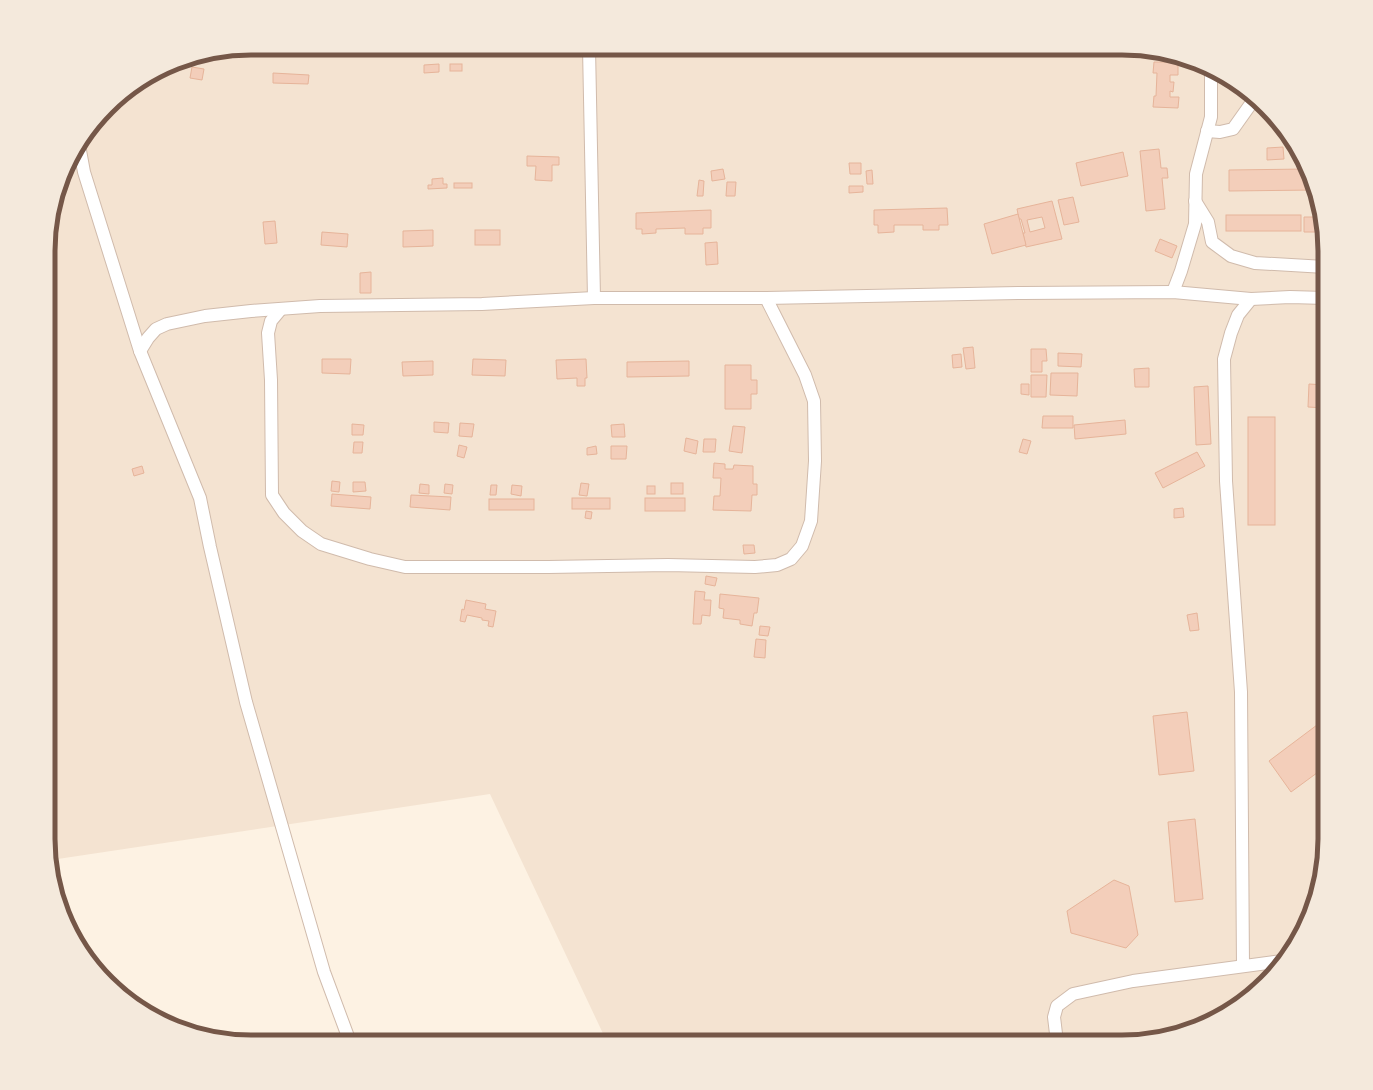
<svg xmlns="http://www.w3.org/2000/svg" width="1373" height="1090" viewBox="0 0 1373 1090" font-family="'Titillium Web',sans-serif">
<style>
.residential{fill:#f4e3d1}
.building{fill:#f3ceba;stroke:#e6b49a;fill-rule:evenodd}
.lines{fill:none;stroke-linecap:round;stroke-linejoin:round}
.minor-casing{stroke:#d0bbac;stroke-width:14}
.minor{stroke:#fff;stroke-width:12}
.rim{fill:none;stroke:#755748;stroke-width:5}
</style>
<rect width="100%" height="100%" fill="#fdf2e3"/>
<!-- residential -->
<polygon class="residential" points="251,48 1135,48 1200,64 1256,99 1304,161 1318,199 1325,251 1325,852 1309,917 1274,973 1245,1000 1200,1026 1122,1042 607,1042 490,794 51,860 48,852 50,224 75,150 117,98 186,59"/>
<!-- building -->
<g class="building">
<polygon points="885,48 902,48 902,52 884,51"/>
<polygon points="1139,49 1159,54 1139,54"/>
<polygon points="1154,62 1178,62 1178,75 1170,75 1170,82 1174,82 1173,92 1170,91 1170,97 1179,97 1178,108 1153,107 1154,96 1156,96 1157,73 1153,73"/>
<polygon points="439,64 439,72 424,73 424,65"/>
<rect x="450" y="64" width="12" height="7"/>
<polygon points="192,67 204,69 202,80 190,78"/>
<polygon points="273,73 309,75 308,84 273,83"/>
<polygon points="1283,147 1284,159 1267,160 1267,148"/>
<polygon points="1159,149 1161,168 1167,168 1168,178 1162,178 1165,209 1146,211 1140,151"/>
<polygon points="1123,152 1128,176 1081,186 1076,163"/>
<polygon points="527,156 559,157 559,165 552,165 552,181 535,180 536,166 527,166"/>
<polygon points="849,163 861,163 861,174 850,174"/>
<polygon points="723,169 725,179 712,181 711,171"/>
<polygon points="1307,169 1315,190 1229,191 1229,170"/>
<polygon points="872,170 873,184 867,184 866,171"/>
<polygon points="443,178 443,184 447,184 447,188 428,189 428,185 432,185 432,179"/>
<polygon points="699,180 704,181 703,196 697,196"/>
<polygon points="727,182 736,182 735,196 726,196"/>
<rect x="454" y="183" width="18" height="5"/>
<polygon points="849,186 863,186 863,192 849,193"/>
<polygon points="1073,197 1079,222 1064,225 1058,200"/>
<path d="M1052,201L1062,239L1026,247L1023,233H1025L1021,219H1019L1017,209ZM1042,217L1045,228L1030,232L1027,220Z"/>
<polygon points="947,208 948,225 939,225 939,230 923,230 923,225 894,225 894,232 878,233 878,225 874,225 874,210"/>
<polygon points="711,210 711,228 703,228 703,234 685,234 685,228 656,229 656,233 642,234 642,229 636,229 636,213"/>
<polygon points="1018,214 1026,245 992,254 984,224"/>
<rect x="1226" y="215" width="75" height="16"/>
<polygon points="1304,217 1321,217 1323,232 1304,232"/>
<polygon points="275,221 277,243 265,244 263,222"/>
<polygon points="433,230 433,246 403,247 403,231"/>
<rect x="475" y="230" width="25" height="15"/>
<polygon points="322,232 348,234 347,247 321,245"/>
<polygon points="1160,239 1177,246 1172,258 1155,251"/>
<polygon points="717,242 718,264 706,265 705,243"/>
<polygon points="371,272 371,293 360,293 360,273"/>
<polygon points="973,347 975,368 966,369 963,348"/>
<polygon points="1031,349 1046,349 1047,361 1042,361 1042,372 1031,372"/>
<polygon points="1058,353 1082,354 1081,367 1058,366"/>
<polygon points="961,354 962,367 953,368 952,355"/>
<polygon points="322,359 351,359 350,374 322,373"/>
<polygon points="473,359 506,360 505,376 472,375"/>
<polygon points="586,359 587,378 585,378 585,386 577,386 577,378 557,379 556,360"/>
<polygon points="433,361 433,375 403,376 402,362"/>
<polygon points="689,361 689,376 627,377 627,362"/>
<polygon points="725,365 751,365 751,380 757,380 757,394 751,394 751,409 725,409"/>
<polygon points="1149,368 1149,387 1135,387 1134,369"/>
<polygon points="1051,373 1078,373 1077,396 1050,395"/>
<polygon points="1031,375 1047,375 1046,397 1031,397"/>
<polygon points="1021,384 1029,384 1029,395 1021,394"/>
<polygon points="1309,384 1325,385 1325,408 1308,407"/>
<polygon points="1208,386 1211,444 1196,445 1194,387"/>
<polygon points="1043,416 1073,416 1073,428 1042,428"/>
<rect x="1248" y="417" width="27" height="108"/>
<polygon points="1125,420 1126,434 1075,439 1074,425"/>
<polygon points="434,422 449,423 448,433 434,432"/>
<polygon points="460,423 474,424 472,437 459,436"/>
<polygon points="352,424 364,425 363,435 352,435"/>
<polygon points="624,424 625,437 612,437 611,425"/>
<polygon points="733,426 745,427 742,453 729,451"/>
<polygon points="686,438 698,441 696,454 684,451"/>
<polygon points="704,439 716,439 715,452 703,452"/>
<polygon points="1023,439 1031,441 1027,454 1019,452"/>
<polygon points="354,442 363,442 362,453 353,453"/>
<polygon points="459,445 467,447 464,458 457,456"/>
<polygon points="596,446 597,454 587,455 587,448"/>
<polygon points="611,446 627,446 626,459 611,459"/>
<polygon points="1197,452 1205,466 1163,488 1155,473"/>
<polygon points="714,463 725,464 725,469 733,469 734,465 753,466 753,484 757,484 757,495 752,495 751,511 713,510 714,496 720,496 721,478 713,478"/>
<polygon points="142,466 144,473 134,476 132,469"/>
<polygon points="332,481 340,482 339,492 331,491"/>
<polygon points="353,482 365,482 366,491 353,492"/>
<polygon points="581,483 589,484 587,496 579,495"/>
<rect x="671" y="483" width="12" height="11"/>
<polygon points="420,484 429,485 429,494 419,493"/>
<polygon points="445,484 453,485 452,494 444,493"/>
<polygon points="491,485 497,485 496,495 490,495"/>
<polygon points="512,485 522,486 521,496 511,494"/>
<rect x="647" y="486" width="8" height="8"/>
<polygon points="332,494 371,497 370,509 331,506"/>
<polygon points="411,495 451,497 450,510 410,507"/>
<rect x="572" y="498" width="38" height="11"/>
<rect x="645" y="498" width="40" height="13"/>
<rect x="489" y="499" width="45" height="11"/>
<polygon points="1183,508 1184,517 1174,518 1174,509"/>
<polygon points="586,511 592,512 591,519 585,518"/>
<polygon points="743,545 754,545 755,553 744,554"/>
<polygon points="706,576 717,578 715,586 705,584"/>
<polygon points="695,591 705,592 704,600 711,600 710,616 702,615 701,624 693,624"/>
<polygon points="720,594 759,598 757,613 754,613 752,626 740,624 740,620 723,618 724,609 719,608"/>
<polygon points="466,600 486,604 485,609 496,611 493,627 488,626 489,621 482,620 482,618 467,615 465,622 460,621 462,609 464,610"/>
<polygon points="1197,613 1199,630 1190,631 1187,615"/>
<polygon points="760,626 770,627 768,636 759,635"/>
<polygon points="756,639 766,640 765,658 754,657"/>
<polygon points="1187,712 1194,771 1159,775 1153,716"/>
<polygon points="1317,725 1325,736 1325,767 1291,792 1269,761"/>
<polygon points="1195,819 1203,899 1175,902 1168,822"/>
<polygon points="1114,880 1129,886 1138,935 1126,948 1071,933 1067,911"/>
</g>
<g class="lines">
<defs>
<g id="minor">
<polyline points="589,48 594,298"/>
<polyline points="1207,131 1220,132 1233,129 1255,98"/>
<polyline points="79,145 84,172 140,351 200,498 210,547 246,702 324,972 350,1042"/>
<polyline points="1195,201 1208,222 1212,242 1231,256 1255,263 1325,267"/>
<polyline points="1173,292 1181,271 1195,224 1196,174 1211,117 1211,71"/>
<polyline points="281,309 271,321 268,333 271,380 272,495 284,513 302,531 321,544 370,559 405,567 548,567 668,565 755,567 777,565 791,559 802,546 811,521 815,461 814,401 805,375 766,298"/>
<polyline points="140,351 148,338 156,329 167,324 205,316 251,311 320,306 482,304 594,298 766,298 1022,293 1173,292 1251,299 1290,297 1325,298"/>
<polyline points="1243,966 1241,692 1226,481 1224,359 1231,333 1238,315 1251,299"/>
<polyline points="1057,1042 1054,1017 1057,1006 1073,994 1133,981 1282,961"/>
</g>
</defs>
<!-- minor casing -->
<use href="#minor" class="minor-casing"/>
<!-- minor -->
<use href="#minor" class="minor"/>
</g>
<!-- crop -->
<path d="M0 0H1373V1090H0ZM251 55H1122A196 196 0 0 1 1318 251V839A196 196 0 0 1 1122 1035H251A196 196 0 0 1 55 839V251A196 196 0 0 1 251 55Z" fill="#f4e9dc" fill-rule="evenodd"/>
<path class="rim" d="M251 55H1122A196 196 0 0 1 1318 251V839A196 196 0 0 1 1122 1035H251A196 196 0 0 1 55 839V251A196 196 0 0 1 251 55Z"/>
</svg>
